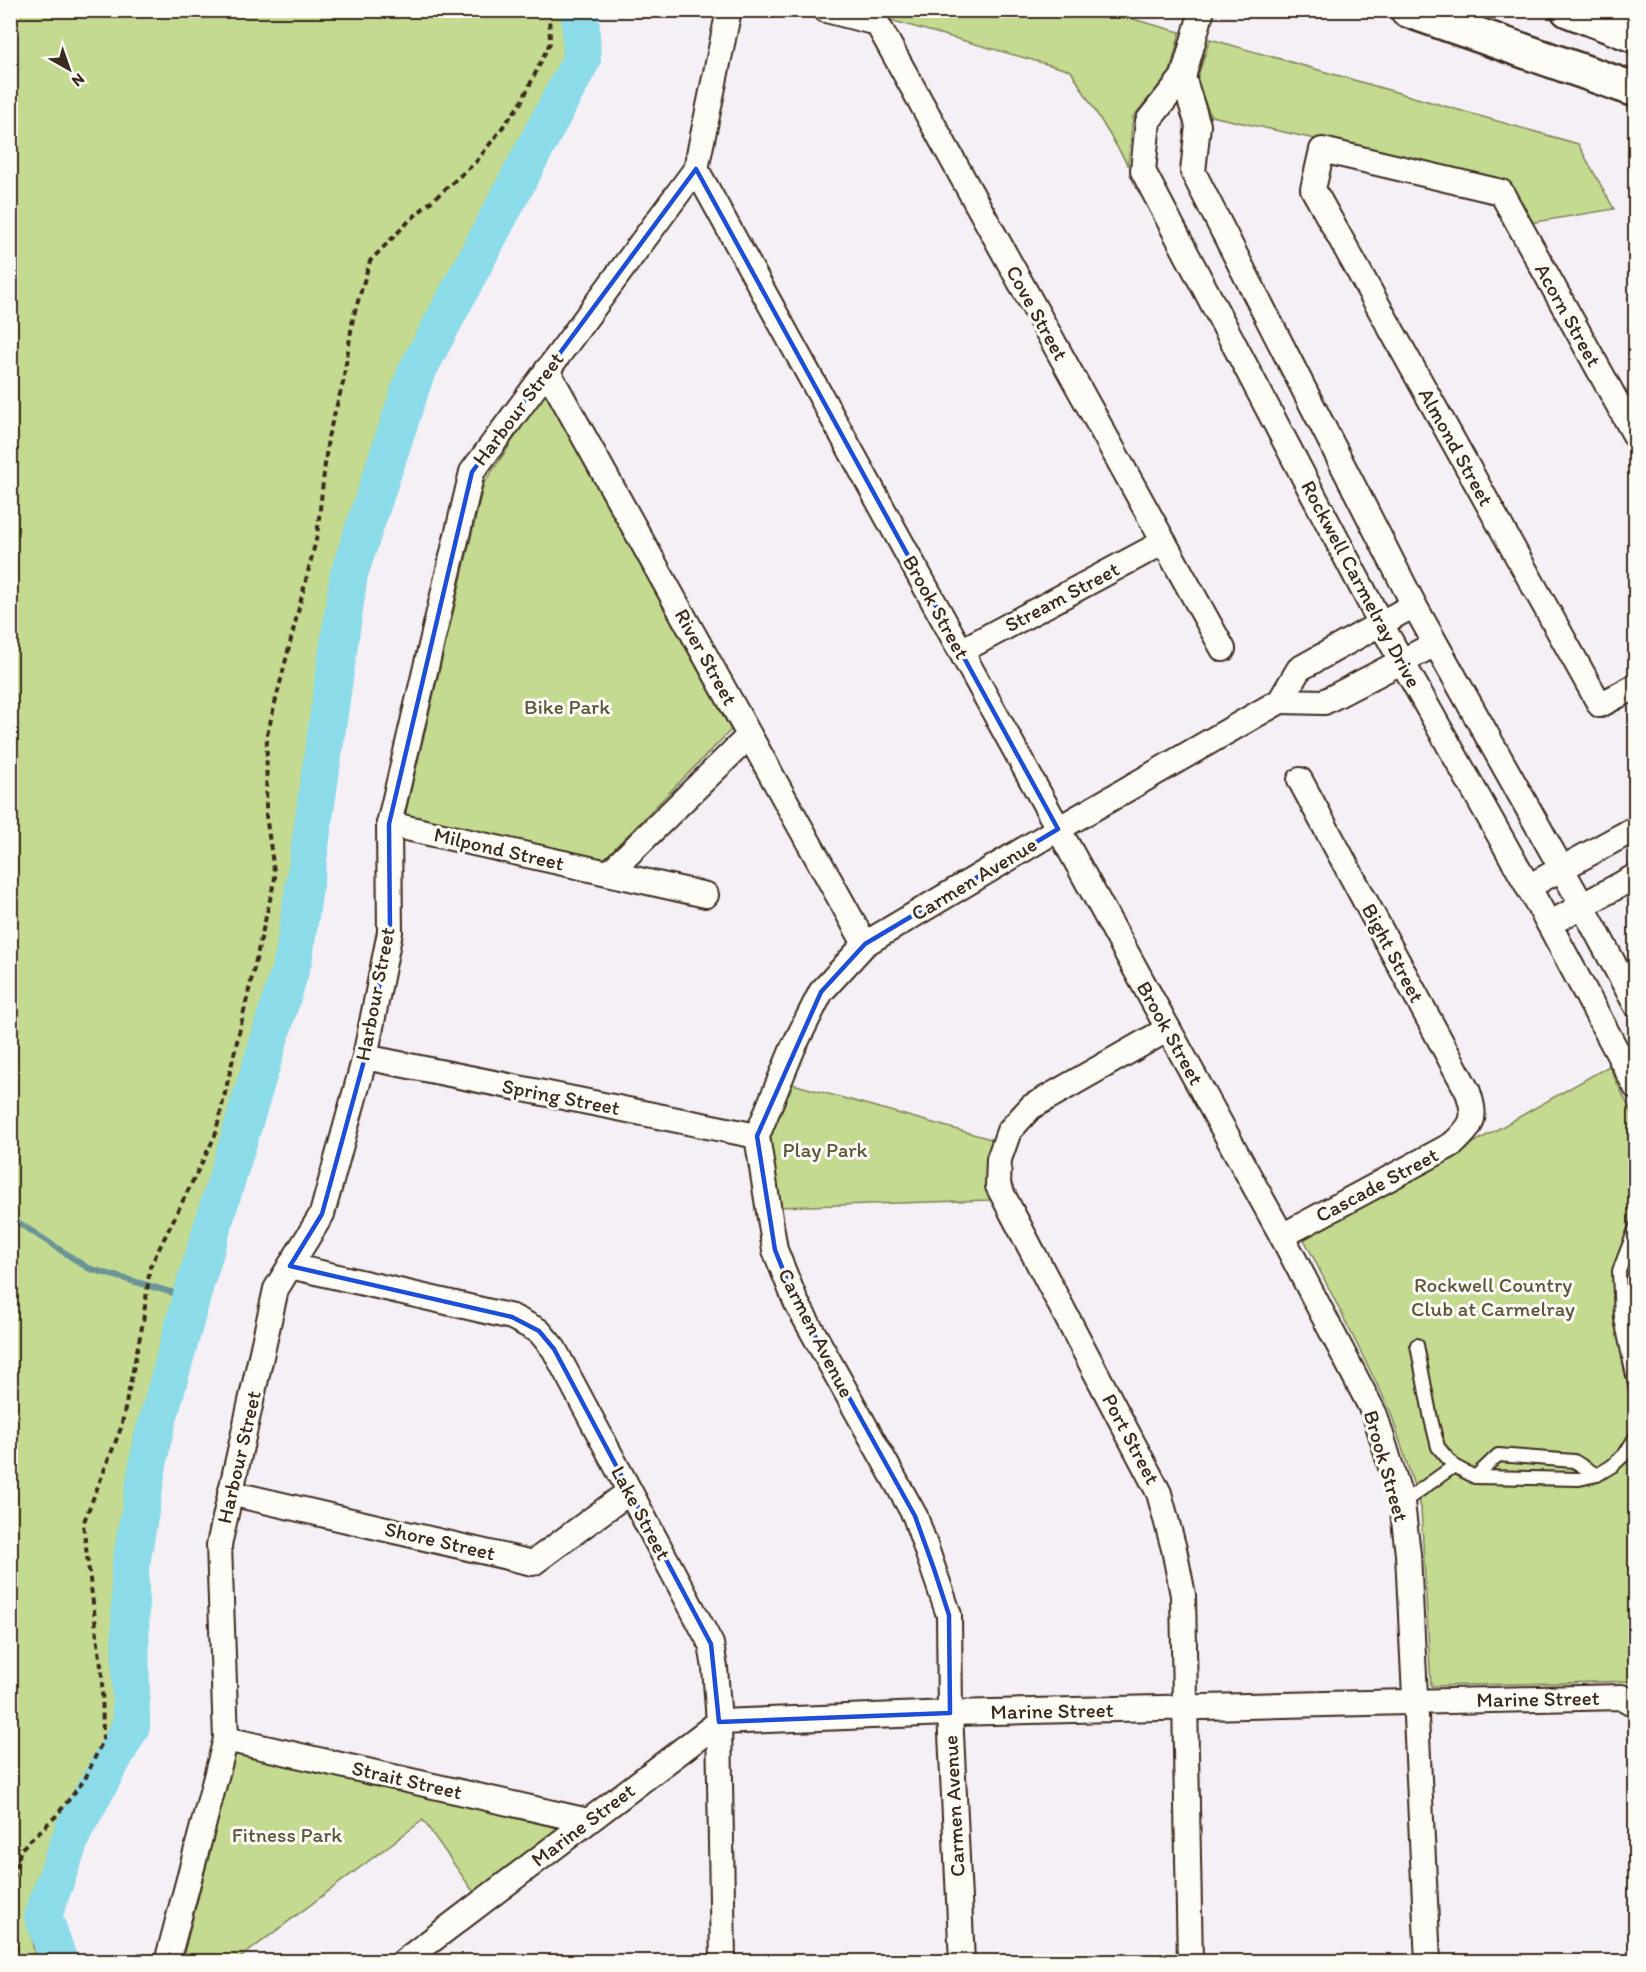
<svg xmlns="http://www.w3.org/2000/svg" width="1646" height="1972" viewBox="0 0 1646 1972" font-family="Itim,sans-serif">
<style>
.green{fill:#c3da90;stroke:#7f8257;stroke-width:1.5}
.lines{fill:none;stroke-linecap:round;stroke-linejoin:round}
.stream{stroke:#6b9497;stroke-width:6}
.river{stroke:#8bdbe8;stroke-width:38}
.lane-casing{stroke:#3b2a1e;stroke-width:16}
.street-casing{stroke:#3b2a1e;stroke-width:28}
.secondary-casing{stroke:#3b2a1e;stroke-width:38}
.path{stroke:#3b2a1e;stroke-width:4;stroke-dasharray:6 4.5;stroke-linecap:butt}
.lane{stroke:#fdfcf7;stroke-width:12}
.street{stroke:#fdfcf7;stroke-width:24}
.secondary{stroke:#fdfcf7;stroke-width:33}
.marked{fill:none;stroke:#1d4ed8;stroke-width:4.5;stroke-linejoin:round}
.labels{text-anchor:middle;stroke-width:6;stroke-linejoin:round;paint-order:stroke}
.street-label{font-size:21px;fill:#3b2a1e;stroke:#fdfcf7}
.park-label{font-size:21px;fill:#5d563a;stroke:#fdfcf7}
</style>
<rect width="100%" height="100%" fill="#f5f0f6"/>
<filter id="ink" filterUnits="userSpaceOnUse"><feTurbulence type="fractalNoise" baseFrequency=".0167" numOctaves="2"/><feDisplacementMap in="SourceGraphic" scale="12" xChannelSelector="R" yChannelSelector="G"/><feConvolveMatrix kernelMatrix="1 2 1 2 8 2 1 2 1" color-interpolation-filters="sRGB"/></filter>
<g filter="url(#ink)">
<!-- green -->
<g class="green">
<polygon points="11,10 580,11 582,59 415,375 349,573 294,957 191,1298 152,1441 130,1570 131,1726 74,1829 43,1915 32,1940 36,1962 10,1961"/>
<polygon points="858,11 1104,11 1180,32 1170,72 1133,117 1128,165 1071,71"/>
<polygon points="1210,39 1578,144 1614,209 1530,223 1508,187 1315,139 1211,116 1196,82"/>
<polygon points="545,393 731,730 604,859 405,815 484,483"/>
<polygon points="1609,1066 1636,1122 1635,1681 1431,1686 1421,1508 1390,1410 1304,1239"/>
<polygon points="789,1083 991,1139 990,1200 778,1207 767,1141"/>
<polygon points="235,1754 574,1824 477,1897 423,1820 236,1961 182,1961"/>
</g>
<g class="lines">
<!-- stream -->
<polyline class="stream" points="10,1217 88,1268 191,1298"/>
<!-- river -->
<polyline class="river" points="59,1962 43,1915 74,1829 131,1726 130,1570 152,1441 196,1281 294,957 349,574 415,375 582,59 580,10"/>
<defs>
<g id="lane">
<polyline points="1636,1227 1619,1271 1621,1319 1636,1390"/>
<polyline points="1623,1315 1636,1287"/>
<polyline points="1417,1345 1431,1419 1438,1447 1454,1466 1475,1477 1579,1479 1597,1475 1612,1466 1625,1454 1636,1436"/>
<polyline points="1475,1477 1498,1455 1574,1461 1597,1475"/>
<polyline points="1402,1503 1454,1466"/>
</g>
<g id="street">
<polyline points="826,10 877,23 1223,649"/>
<polyline points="1202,10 1183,77 1148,121 1143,171 1381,624 1549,924 1636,1087"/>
<polyline points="1183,77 1198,125 1193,172 1414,605 1582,905 1636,1005"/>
<polyline points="696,169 1282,1236 1375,1415 1402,1503 1408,1554 1428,1962"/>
<polyline points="547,370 865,944"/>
<polyline points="1636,437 1501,192 1322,150 1313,189 1600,705 1636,686"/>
<polyline points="961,651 1164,542"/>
<polyline points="1280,701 1324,702 1435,644"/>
<polyline points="389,824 706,895"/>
<polyline points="609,873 749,736"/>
<polyline points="1528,887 1636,828"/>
<polyline points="1549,924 1636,876"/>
<polyline points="1168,1029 1031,1107 1009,1131 999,1159 998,1186 1159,1493 1174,1549 1183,1595 1190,1962"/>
<polyline points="365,1057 757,1136"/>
<path d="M1282,1236L1453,1144C1473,1125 1477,1119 1468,1092L1300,780"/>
<polyline points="290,1266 512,1317 539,1331 554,1349 711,1644 715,1668 719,1722 723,1962"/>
<polyline points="230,1493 533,1563 629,1492"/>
<polyline points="226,1739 588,1821"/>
<polyline points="167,1962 226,1739 219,1545 276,1289 322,1214 365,1057 390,932 389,824 472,472 696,169 729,10"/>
<polyline points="403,1962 719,1722 950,1713 1622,1697 1636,1705"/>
<polyline points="962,1962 950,1713 949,1615 915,1516 796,1302 775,1250 757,1136 793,1048 821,992 865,944 1058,829 1280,701 1299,669 1414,605"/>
</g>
<g id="secondary">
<polyline points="1407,10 1636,90"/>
<polyline points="1568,10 1636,36"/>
</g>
</defs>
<!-- lane casing -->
<use href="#lane" class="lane-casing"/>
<!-- street casing -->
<use href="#street" class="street-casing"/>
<!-- secondary casing -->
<use href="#secondary" class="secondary-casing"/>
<!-- path -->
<polyline class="path" points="17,1962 12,1881 21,1849 56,1816 85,1779 103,1740 102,1674 83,1524 121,1428 143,1322 150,1267 215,1136 275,878 266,815 267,735 317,536 328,437 343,383 353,318 370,261 409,221 477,161 521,103 550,43 549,10"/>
<!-- lane -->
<use href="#lane" class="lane"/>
<!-- street -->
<use href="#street" class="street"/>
<!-- secondary -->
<use href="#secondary" class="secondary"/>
</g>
</g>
<!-- marked area -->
<path class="marked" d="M696,169L1058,829L865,944L821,992L757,1136L775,1250L796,1302L915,1516L934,1569L949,1615L950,1713L719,1722L711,1644L554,1349L539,1331L512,1317L290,1266L322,1214L365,1057L390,932L389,824L472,472Z"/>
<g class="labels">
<!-- street labels -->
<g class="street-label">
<text transform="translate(1037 313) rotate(61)" y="7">Cove Street</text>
<text transform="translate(1568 315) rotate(61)" y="7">Acorn Street</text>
<text transform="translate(518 409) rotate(-53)" y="7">Harbour Street</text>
<text transform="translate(1456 447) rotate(61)" y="7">Almond Street</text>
<text transform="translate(1361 584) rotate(62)" y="7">Rockwell Carmelray Drive</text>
<text transform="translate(1062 597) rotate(-28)" y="7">Stream Street</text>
<text transform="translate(936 607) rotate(61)" y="7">Brook Street</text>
<text transform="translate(706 657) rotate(61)" y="7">River Street</text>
<text transform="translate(499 849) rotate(13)" y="7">Milpond Street</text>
<text transform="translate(974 879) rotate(-31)" y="7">Carmen Avenue</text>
<text transform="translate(1393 953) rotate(62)" y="7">Bight Street</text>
<text transform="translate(375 994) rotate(-79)" y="7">Harbour Street</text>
<text transform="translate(1170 1033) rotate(61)" y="7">Brook Street</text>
<text transform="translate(561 1097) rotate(11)" y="7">Spring Street</text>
<text transform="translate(1377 1185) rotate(-28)" y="7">Cascade Street</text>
<text transform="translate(816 1333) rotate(63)" y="7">Carmen Avenue</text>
<text transform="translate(1131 1439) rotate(62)" y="7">Port Street</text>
<text transform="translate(239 1457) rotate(-77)" y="7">Harbour Street</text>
<text transform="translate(1386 1466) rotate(74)" y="7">Brook Street</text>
<text transform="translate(641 1513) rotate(62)" y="7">Lake Street</text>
<text transform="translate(440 1541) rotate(13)" y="7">Shore Street</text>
<text transform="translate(1538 1699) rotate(-1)" y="7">Marine Street</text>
<text transform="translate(1052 1711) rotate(-1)" y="7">Marine Street</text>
<text transform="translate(407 1780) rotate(13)" y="7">Strait Street</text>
<text transform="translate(954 1806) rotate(-93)" y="7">Carmen Avenue</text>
<text transform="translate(583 1825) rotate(-37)" y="7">Marine Street</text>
</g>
<!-- park labels -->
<g class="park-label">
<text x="567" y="714">Bike Park</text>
<text x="825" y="1157">Play Park</text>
<text x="1493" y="1292">Rockwell Country<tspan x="1493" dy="24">Club at Carmelray</tspan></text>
<text x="287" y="1842">Fitness Park</text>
</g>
</g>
<!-- margin -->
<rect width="1646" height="1972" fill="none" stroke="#fdfcf7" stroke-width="36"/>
<rect x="18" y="18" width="1610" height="1936" fill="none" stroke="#3b2a1e" stroke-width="2" filter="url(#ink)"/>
<!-- north arrow -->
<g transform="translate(69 69) rotate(140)" stroke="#fdfcf7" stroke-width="4.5" paint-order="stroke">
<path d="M0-4.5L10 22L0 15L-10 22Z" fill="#3b2a1e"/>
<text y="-9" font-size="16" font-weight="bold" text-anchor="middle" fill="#3b2a1e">N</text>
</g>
</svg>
